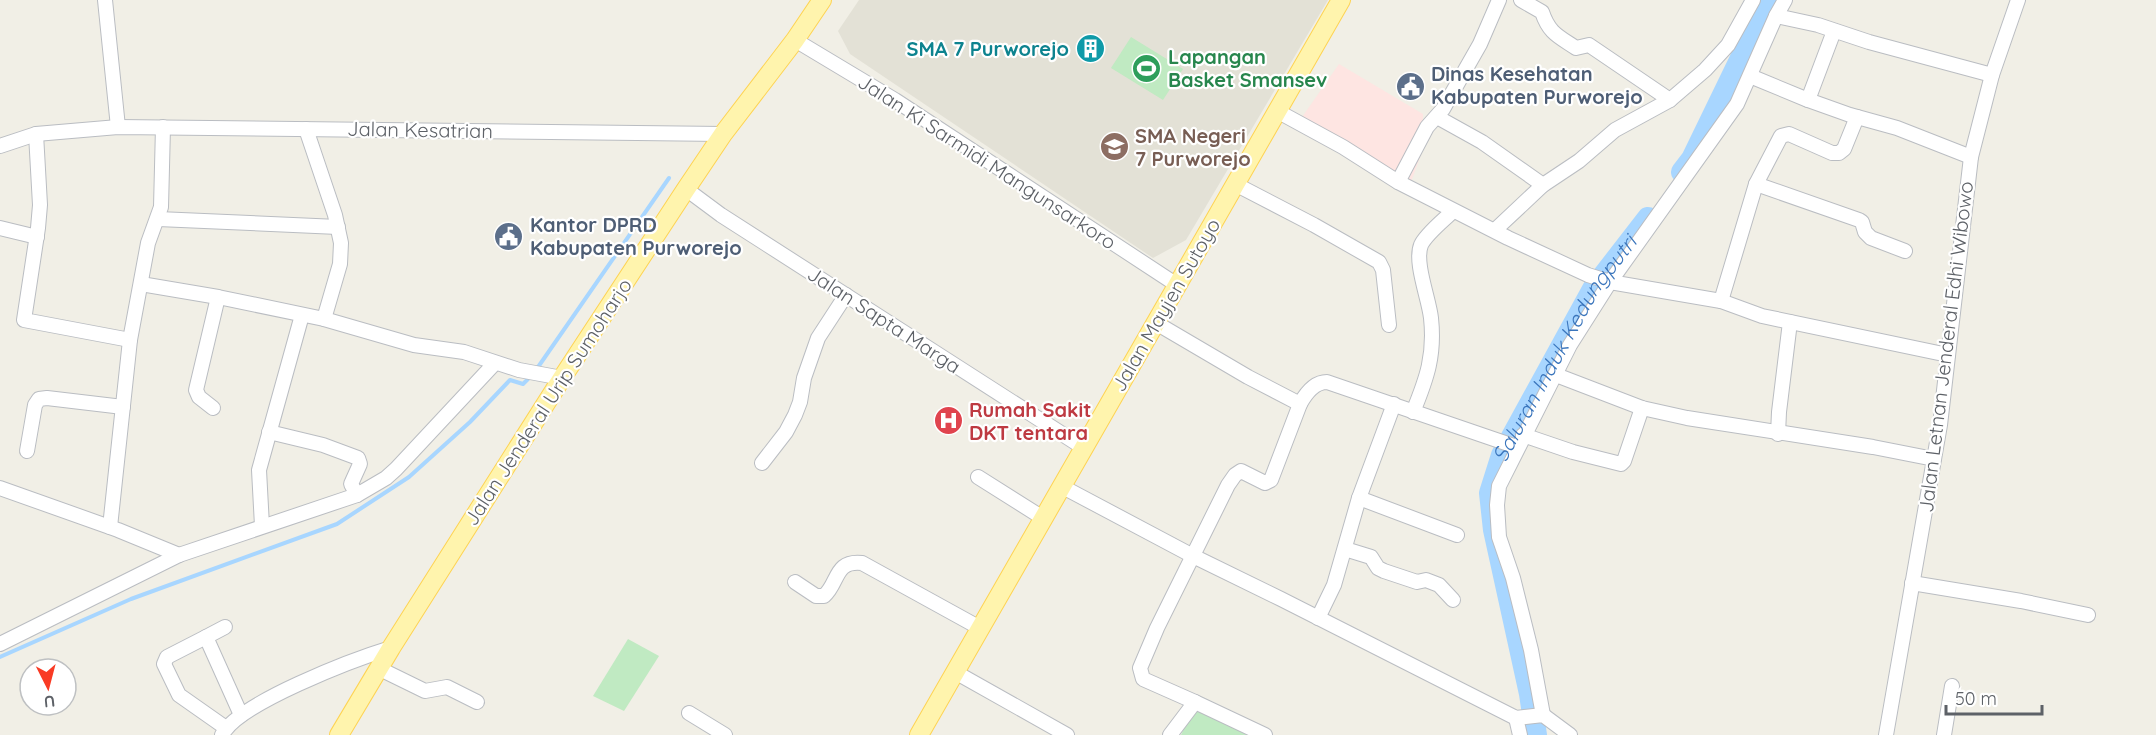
<svg xmlns="http://www.w3.org/2000/svg" width="2156" height="735" viewBox="0 0 2156 735" font-family="Quicksand,sans-serif">
<style>
.education{fill:#e3e1d6}
.medical{fill:#fee5e2}
.green{fill:#c0eac2}
.lines{fill:none;stroke-linecap:round;stroke-linejoin:round}
.stream{stroke:#a8d6ff;stroke-width:4}
.river{stroke:#a8d6ff;stroke-width:22}
.minor-casing{stroke:#babdc2;stroke-width:16}
.major-casing{stroke:#fed352;stroke-width:20}
.minor{stroke:#fff;stroke-width:14}
.major{stroke:#fff4ad;stroke-width:18}
.labels{text-anchor:middle;stroke-width:4.5;stroke-linejoin:round;paint-order:stroke}
.culture-label{font-size:20px;font-weight:bold;fill:#0d838f;stroke:#fff;text-anchor:end}
.leisure-label{font-size:20px;font-weight:bold;fill:#27864d;stroke:#fff;text-anchor:start}
.service-label{font-size:20px;font-weight:bold;fill:#4e5e75;stroke:#fff;text-anchor:start}
.street-label{font-size:20px;fill:#5d6167;stroke:#fff}
.education-label{font-size:20px;font-weight:bold;fill:#785e54;stroke:#fff;text-anchor:start}
.health-label{font-size:20px;font-weight:bold;fill:#be3a42;stroke:#fff;text-anchor:start}
.water-label{font-size:21px;font-style:italic;fill:#3a75bc;stroke:#fff}
</style>
<rect width="100%" height="100%" fill="#f1efe6"/>
<!-- education -->
<polygon class="education" points="859,0 1328,0 1186,240 1153,258 850,54 838,31"/>
<!-- medical -->
<polygon class="medical" points="1339,64 1423,114 1422,152 1411,182 1300,120"/>
<!-- green -->
<g class="green">
<polygon points="1131,37 1183,69 1163,100 1111,68"/>
<polygon points="628,639 659,656 624,711 593,696"/>
<polygon points="1197,701 1272,735 1181,735"/>
</g>
<g class="lines">
<!-- stream -->
<g class="stream">
<polyline points="536,370 669,178"/>
<polyline points="0,657 131,599 337,524 409,477 470,422 510,380 523,384 531,376"/>
</g>
<!-- river -->
<g class="river">
<polyline points="1682,172 1692,159 1756,27 1774,0"/>
<path id="s1" d="M1536,735L1530,694L1494,530L1490,493L1502,455L1593,289L1648,218"/>
</g>
<defs>
<g id="minor">
<polyline points="105,0 118,127"/>
<path d="M1521,0L1542,12C1549,33 1558,36 1576,48L1589,45L1670,100"/>
<polyline points="1776,16 1818,25 1869,42 1992,75"/>
<polyline points="795,40 895,100 1177,285"/>
<polyline points="1750,76 1808,100 1850,115 1897,128 1971,157"/>
<polyline points="1808,100 1834,31"/>
<polyline points="1277,111 1343,147 1398,182 1508,238 1588,275 1610,282 1721,301 1762,316 1948,355"/>
<polyline points="1437,117 1482,142 1543,185"/>
<polyline points="306,129 335,215 341,243 340,264 324,319"/>
<polyline points="36,134 40,205 38,228 24,320 130,340 148,243 161,207 163,127"/>
<polyline points="0,146 36,134 118,127 723,134"/>
<polyline points="1398,182 1427,127 1443,109 1480,44 1499,0"/>
<polyline points="1235,184 1314,225 1379,262 1383,270 1389,325"/>
<polyline points="1756,184 1859,220 1862,222 1865,232 1871,238 1905,251"/>
<polyline points="686,189 721,215 1084,448"/>
<polyline points="158,219 338,227"/>
<polyline points="0,228 37,237"/>
<polyline points="1495,230 1543,185 1579,161 1615,130 1670,100 1705,70 1728,45 1753,0"/>
<polyline points="141,284 218,297 324,319 414,345 464,352 519,370 562,378"/>
<polyline points="1721,301 1756,184 1781,136 1789,134 1832,153 1839,153 1844,149 1857,117"/>
<polyline points="1156,323 1248,377 1300,404"/>
<polyline points="1556,375 1642,408 1687,418 1873,447 1934,459"/>
<polyline points="213,408 199,397 196,390 218,297"/>
<path d="M1413,412C1427,378 1435,355 1431,318C1429,299 1414,262 1421,245C1426,234 1444,220 1453,211"/>
<polyline points="269,432 323,445 358,458 360,464 351,484 357,495"/>
<polyline points="1778,434 1779,412 1790,322"/>
<polyline points="1523,435 1573,452 1621,464 1624,461 1642,408"/>
<polyline points="27,451 35,405 39,399 47,398 123,407"/>
<polyline points="762,463 786,432 795,415 800,402 804,378 818,338 846,295"/>
<polyline points="978,477 1043,518"/>
<polyline points="1061,486 1193,556 1281,599 1516,718 1543,715 1570,735"/>
<polyline points="0,488 118,530 179,555"/>
<polyline points="1359,498 1457,535"/>
<polyline points="262,526 259,470 302,315"/>
<polyline points="110,527 130,340"/>
<polyline points="1345,549 1371,557 1378,568 1384,571 1417,582 1426,580 1439,585 1453,600"/>
<path d="M795,582L816,596H824C839,583 834,560 862,563L980,628"/>
<polyline points="1912,583 2021,601 2088,615"/>
<polyline points="1318,618 1334,585 1359,498 1394,404"/>
<polyline points="225,627 206,637 241,715"/>
<polyline points="206,637 167,657 164,664 179,695 226,728"/>
<polyline points="0,644 179,555 357,495 386,478 396,469 495,363"/>
<polyline points="378,668 425,691 447,687 477,702"/>
<polyline points="955,672 1067,735"/>
<path d="M1195,702L1143,679L1140,668L1157,628L1228,485L1235,475L1241,471L1265,483L1271,480L1300,404C1306,393 1314,382 1327,382L1517,447"/>
<polyline points="689,713 725,735"/>
<polyline points="1543,715 1531,650 1513,578 1499,537 1497,505 1499,486 1570,345 1610,282 1737,104 1776,16 1785,0"/>
<polyline points="1516,718 1520,735"/>
<path d="M222,735C238,703 355,659 391,648"/>
<polyline points="1170,735 1195,702 1265,735"/>
<polyline points="1886,735 1940,425 1971,157 1992,75 2018,0"/>
<polyline points="1944,735 1952,686"/>
</g>
<g id="major">
<polyline points="339,735 391,648 562,378 686,189 723,134 795,40 822,0"/>
<polyline points="919,735 1341,0"/>
</g>
</defs>
<!-- minor casing -->
<use href="#minor" class="minor-casing"/>
<!-- major casing -->
<use href="#major" class="major-casing"/>
<!-- minor -->
<use href="#minor" class="minor"/>
<!-- major -->
<use href="#major" class="major"/>
</g>
<!-- icons -->
<defs>
<symbol id="building-disc" viewBox="-11 -11 22 22"><circle r="9.5" fill="#0f9aa8" stroke="#fff"/><path d="M-4-6H4V6H1V3H-1V6H-4ZM-2.5-4.3h1.7v1.8h-1.7ZM.8-4.3h1.7v1.8H.8ZM-2.5-1h1.7V.8h-1.7ZM.8-1h1.7V.8H.8Z" fill="#fff"/></symbol>
<symbol id="stadium-disc" viewBox="-11 -11 22 22"><circle r="9.5" fill="#2e9e5b" stroke="#fff"/><path d="M0-5a6.5 5 0 1 0 0 10a6.5 5 0 1 0 0-10ZM-3.5-1.8h7v3.6h-7Z" fill="#fff"/></symbol>
<symbol id="civic-disc" viewBox="-11 -11 22 22"><circle r="9.5" fill="#5c6f8a" stroke="#fff"/><path d="M-.6-6.5H3V-4.5H.6V-3L4-1V1h2V6H-6V1h2V-1L-.6-3ZM-1.2 2.5V6h2.4V2.5Z" fill="#fff"/></symbol>
<symbol id="school-disc" viewBox="-11 -11 22 22"><circle r="9.5" fill="#8d6e63" stroke="#fff"/><path d="M0-5L7-2L0 1L-7-2ZM-4 1L0 2.5L4 1V4Q0 6-4 4Z" fill="#fff"/></symbol>
<symbol id="hospital-disc" viewBox="-11 -11 22 22"><circle r="9.5" fill="#e0444e" stroke="#fff"/><path d="M-5-5h3v3.5h4V-5h3V5h-3V1.5h-4V5h-3Z" fill="#fff"/></symbol>
</defs>
<g fill-rule="evenodd">
<use href="#building-disc" x="1074" y="32" width="33" height="33"/>
<use href="#stadium-disc" x="1130" y="52" width="33" height="33"/>
<use href="#civic-disc" x="1394" y="70" width="33" height="33"/>
<use href="#school-disc" x="1098" y="130" width="33" height="33"/>
<use href="#civic-disc" x="492" y="220" width="33" height="33"/>
<use href="#hospital-disc" x="932" y="404" width="33" height="33"/>
</g>
<g class="labels">
<!-- culture labels -->
<g class="culture-label">
<text x="1069" y="56">SMA 7 Purworejo</text>
</g>
<!-- leisure labels -->
<g class="leisure-label">
<text x="1168" y="64">Lapangan<tspan x="1168" dy="23">Basket Smansev</tspan></text>
</g>
<!-- service labels -->
<g class="service-label">
<text x="1431" y="81">Dinas Kesehatan<tspan x="1431" dy="23">Kabupaten Purworejo</tspan></text>
<text x="530" y="232">Kantor DPRD<tspan x="530" dy="23">Kabupaten Purworejo</tspan></text>
</g>
<!-- street labels -->
<g class="street-label">
<text transform="translate(420 130) rotate(1)" y="7">Jalan Kesatrian</text>
<text transform="translate(987 162) rotate(33)" y="7">Jalan Ki Sarmidi Mangunsarkoro</text>
<text transform="translate(1166 305) rotate(-60)" y="7">Jalan Mayjen Sutoyo</text>
<text transform="translate(884 320) rotate(33)" y="7">Jalan Sapta Marga</text>
<text transform="translate(1946 347) rotate(-83)" y="7">Jalan Letnan Jenderal Edhi Wibowo</text>
<text transform="translate(548 402) rotate(-57)" y="7">Jalan Jenderal Urip Sumoharjo</text>
</g>
<!-- education labels -->
<g class="education-label">
<text x="1135" y="143">SMA Negeri<tspan x="1135" dy="23">7 Purworejo</tspan></text>
</g>
<!-- health labels -->
<g class="health-label">
<text x="969" y="417">Rumah Sakit<tspan x="969" dy="23">DKT tentara</tspan></text>
</g>
<!-- water labels -->
<g class="water-label">
<text dy="7" stroke="none"><textPath href="#s1" startOffset="410">Saluran Induk Kedungputri</textPath></text>
</g>
</g>
<!-- north arrow -->
<g transform="translate(48 687) rotate(174)"><circle r="28" fill="#ffffff" stroke="#bec0c2" stroke-width="1.5"/>
<path d="M0-4.5L10 22L0 15L-10 22Z" fill="#f93b24"/>
<text y="-9" font-size="16" font-weight="bold" text-anchor="middle" fill="#5d6167">U</text>
</g>
<!-- scale -->
<path d="M1946 705v9h96v-9" fill="none" stroke="#5d6167" stroke-width="3"/>
<text x="1955" y="705" font-size="18" fill="#5d6167" stroke="#ffffff" stroke-width="4.5" paint-order="stroke">50 m</text>
</svg>
